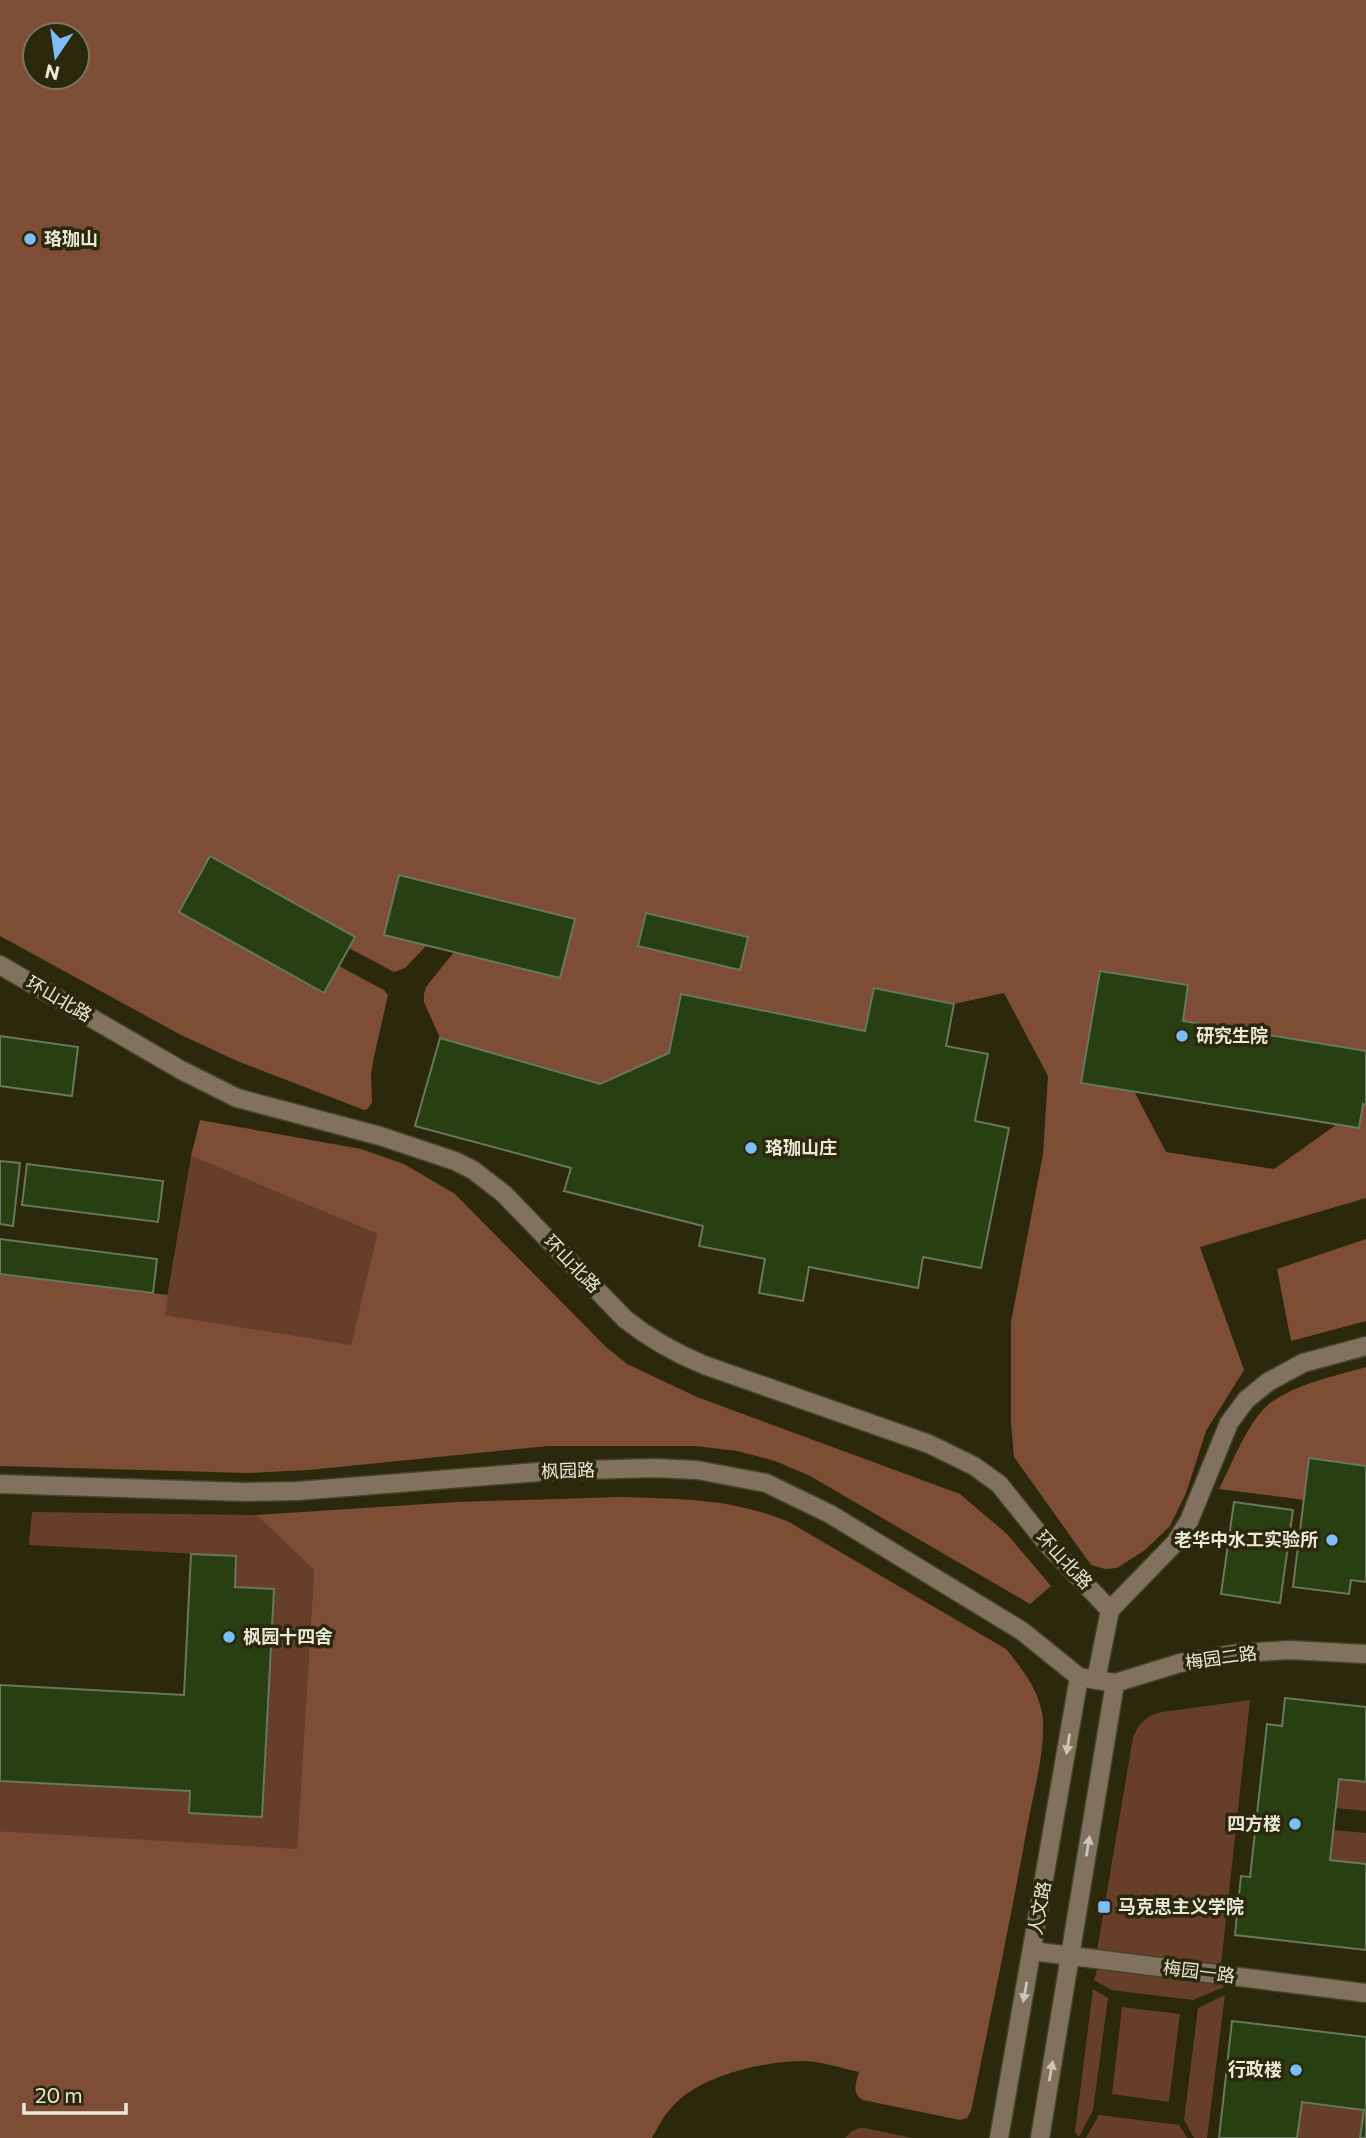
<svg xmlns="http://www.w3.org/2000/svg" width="1366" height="2138" viewBox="0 0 1366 2138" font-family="Commissioner,'Noto Sans SC',sans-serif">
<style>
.green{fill:#663e29}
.forest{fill:#7d4d35;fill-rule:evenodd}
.building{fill:#283f12;stroke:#68775d;stroke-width:2}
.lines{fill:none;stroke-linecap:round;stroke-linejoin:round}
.minor-casing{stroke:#464329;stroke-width:21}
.minor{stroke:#80725f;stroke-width:18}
.oneway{fill:#cac5b4}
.poi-dot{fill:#7bbef8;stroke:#2b280c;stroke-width:2.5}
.labels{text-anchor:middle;stroke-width:7;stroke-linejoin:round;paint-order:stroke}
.poi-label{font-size:18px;font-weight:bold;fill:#eae9d9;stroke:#2b280c;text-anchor:start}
.street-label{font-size:18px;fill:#eae9d9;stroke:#2b280c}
</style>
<rect width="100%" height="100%" fill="#2b280c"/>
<!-- green -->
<g class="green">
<polygon points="191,1156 377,1234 351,1346 164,1315"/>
<polygon points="32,1512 256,1515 314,1570 297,1850 0,1831 0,1781 190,1791 273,1589 235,1587 236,1556 29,1545"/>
<path d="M1250,1700L1221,1965L1097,1951L1133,1737C1140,1722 1146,1716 1162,1712Z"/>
<polygon points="1339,1779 1366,1782 1366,1811 1336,1808"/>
<polygon points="1333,1830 1366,1833 1366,1864 1330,1860"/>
<polygon points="1098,1967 1227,1980 1226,1986 1193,2000 1111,1990 1094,1980"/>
<polygon points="1093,1989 1108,1998 1093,2110 1079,2137 1075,2132"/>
<polygon points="1225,1995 1207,2138 1194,2138 1184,2120 1198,2008"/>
<polygon points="1122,2007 1180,2014 1169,2102 1112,2094"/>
<polygon points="1302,2102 1364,2110 1360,2138 1297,2138"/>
<polygon points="1099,2115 1179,2125 1187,2138 1086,2138"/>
<polygon points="860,2128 865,2128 912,2138 845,2138 852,2131"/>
</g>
<!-- forest -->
<g class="forest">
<path d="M0,0H1366V1051L1183,1021L1188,985L1100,971L1081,1083L1134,1091L1166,1152L1274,1169L1336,1125L1358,1128L1363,1104L1366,1105V1198L1200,1247L1244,1370L1206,1431L1186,1493L1170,1526L1145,1550L1117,1568L1105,1569L1091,1565L1014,1457L1011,1423V1322L1043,1154L1048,1076L1004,993L954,1004L874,988L865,1031L681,995L669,1053L600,1084L440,1038L424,1002V994L426,987L454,952L560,978L575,919L427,945L405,968L394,972L349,948L355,937L210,857L180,912L323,993L339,966L384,990L388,995L374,1057L371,1074L372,1102L368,1109L364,1110L237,1061L181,1035L0,936ZM35,35H77V77H35ZM647,913L747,937L740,970L639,946Z"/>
<polygon points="200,1120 361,1149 404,1164 455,1194 606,1347 627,1364 697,1397 960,1494 1007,1534 1051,1586 1030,1604 810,1476 775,1461 737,1451 695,1446 548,1446 309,1470 247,1473 0,1466 0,1274 168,1295 165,1315 351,1345 377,1234 191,1156"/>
<polygon points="1366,1239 1366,1321 1291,1341 1277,1269"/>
<path d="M1366,1367V1466L1310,1458L1304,1500L1219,1489C1232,1464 1248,1421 1269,1404C1295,1384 1335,1376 1366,1367Z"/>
<path d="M621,1497C682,1499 730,1498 789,1522L1006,1649C1023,1670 1040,1691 1043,1719C1045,1756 1032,1797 1026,1834C1009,1927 990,2019 971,2111L967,2118L960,2120L863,2100C851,2093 856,2083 859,2072C842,2068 822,2062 805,2061C764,2061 701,2075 673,2106C664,2115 658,2127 652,2138H0V1831L297,1849L314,1570L256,1515L456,1502Z"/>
</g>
<!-- building -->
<g class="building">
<polygon points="210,856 355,937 324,993 179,912"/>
<polygon points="399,875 575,919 560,978 384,935"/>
<polygon points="646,913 748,937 740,970 638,946"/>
<polygon points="1100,971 1188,985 1183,1021 1366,1051 1366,1105 1363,1104 1359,1128 1081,1083"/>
<polygon points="874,988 954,1004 946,1046 988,1054 975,1121 1009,1128 981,1268 923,1257 918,1288 809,1267 803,1301 759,1293 765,1259 699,1246 703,1226 564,1191 571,1168 415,1126 440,1038 600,1084 669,1053 681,994 865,1031"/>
<polygon points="0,1036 78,1047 72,1096 0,1086"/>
<polygon points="0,1161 20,1163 13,1226 0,1224"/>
<polygon points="27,1164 163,1181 158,1222 22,1205"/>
<polygon points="0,1239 157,1259 153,1293 0,1274"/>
<polygon points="1309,1458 1366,1466 1366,1582 1351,1580 1349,1594 1293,1587"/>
<polygon points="1234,1502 1293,1510 1280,1603 1221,1594"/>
<polygon points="191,1554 236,1556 235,1587 274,1589 262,1817 189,1813 190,1791 0,1781 0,1685 184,1695"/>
<polygon points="1285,1698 1366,1707 1366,1782 1339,1779 1330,1860 1366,1864 1366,1950 1235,1935 1241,1876 1250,1877 1267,1724 1282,1726"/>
<polygon points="1232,2021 1366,2037 1366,2138 1360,2138 1364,2110 1302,2102 1297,2138 1219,2138"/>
</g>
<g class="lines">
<defs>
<g id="minor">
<path d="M0,965L181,1070L237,1098L380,1136L455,1161L473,1170L504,1194L625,1319C650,1339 675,1353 704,1365L929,1444L974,1466L999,1484L1048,1545L1110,1610"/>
<polyline points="0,1484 245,1492 297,1491 551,1471 654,1468 697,1470 766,1483 830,1514 1022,1631 1079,1677 1115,1683 1180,1663 1240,1653 1289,1650 1366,1654"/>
<polyline points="1096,1680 1110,1610 1175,1543 1189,1521 1229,1423 1246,1400 1268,1382 1303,1363 1366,1346"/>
<polyline points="1032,1951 1366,1993"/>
<polyline points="999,2138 1079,1677"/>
<polyline points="1040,2138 1115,1683"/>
</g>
</defs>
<!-- minor casing -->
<use href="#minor" class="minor-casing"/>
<!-- minor -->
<use href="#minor" class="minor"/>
</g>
<!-- one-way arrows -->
<defs><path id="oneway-solid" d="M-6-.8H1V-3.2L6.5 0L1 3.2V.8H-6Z" transform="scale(1.75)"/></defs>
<g class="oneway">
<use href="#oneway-solid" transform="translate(1068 1744) rotate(99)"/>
<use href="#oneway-solid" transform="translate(1088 1846) rotate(-81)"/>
<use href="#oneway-solid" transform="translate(1025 1992) rotate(100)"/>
<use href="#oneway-solid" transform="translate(1051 2071) rotate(-80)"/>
</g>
<!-- markers -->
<g class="poi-dot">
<circle cx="30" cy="239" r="7"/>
<circle cx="1182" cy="1036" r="7"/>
<circle cx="751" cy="1148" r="7"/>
<circle cx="1332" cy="1540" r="7"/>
<circle cx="229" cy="1637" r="7"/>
<circle cx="1295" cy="1824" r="7"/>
<rect x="1097" y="1900" width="14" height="14" rx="3.5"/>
<circle cx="1296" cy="2070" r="7"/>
</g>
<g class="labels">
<!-- poi labels -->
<g class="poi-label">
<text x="44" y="245">珞珈山</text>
<text x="1196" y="1042">研究生院</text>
<text x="765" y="1154">珞珈山庄</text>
<text x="1318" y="1546" text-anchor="end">老华中水工实验所</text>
<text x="243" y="1643">枫园十四舍</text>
<text x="1281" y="1830" text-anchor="end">四方楼</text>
<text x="1118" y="1913">马克思主义学院</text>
<text x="1282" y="2076" text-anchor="end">行政楼</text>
</g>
<!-- street labels -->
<g class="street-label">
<text transform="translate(59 999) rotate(30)" y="6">环山北路</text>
<text transform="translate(572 1264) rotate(46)" y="6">环山北路</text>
<text transform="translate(568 1471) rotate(-2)" y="6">枫园路</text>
<text transform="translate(1064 1560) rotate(47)" y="6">环山北路</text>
<text transform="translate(1221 1658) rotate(-8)" y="6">梅园二路</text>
<text transform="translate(1040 1908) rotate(-80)" y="6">人文路</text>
<text transform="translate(1199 1972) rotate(7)" y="6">梅园一路</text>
</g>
</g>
<!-- north arrow -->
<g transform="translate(56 56) rotate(193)"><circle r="33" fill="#2b280c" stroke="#77755e" stroke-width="2"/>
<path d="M0-5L12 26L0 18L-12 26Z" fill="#7bbef8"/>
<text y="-10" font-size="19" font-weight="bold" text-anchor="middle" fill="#eae9d9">N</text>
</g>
<!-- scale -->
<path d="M24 2103v10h102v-10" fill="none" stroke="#eae9d9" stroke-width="3.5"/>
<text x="35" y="2103" font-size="21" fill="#eae9d9" stroke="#2b280c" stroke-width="5" paint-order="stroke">20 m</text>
</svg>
